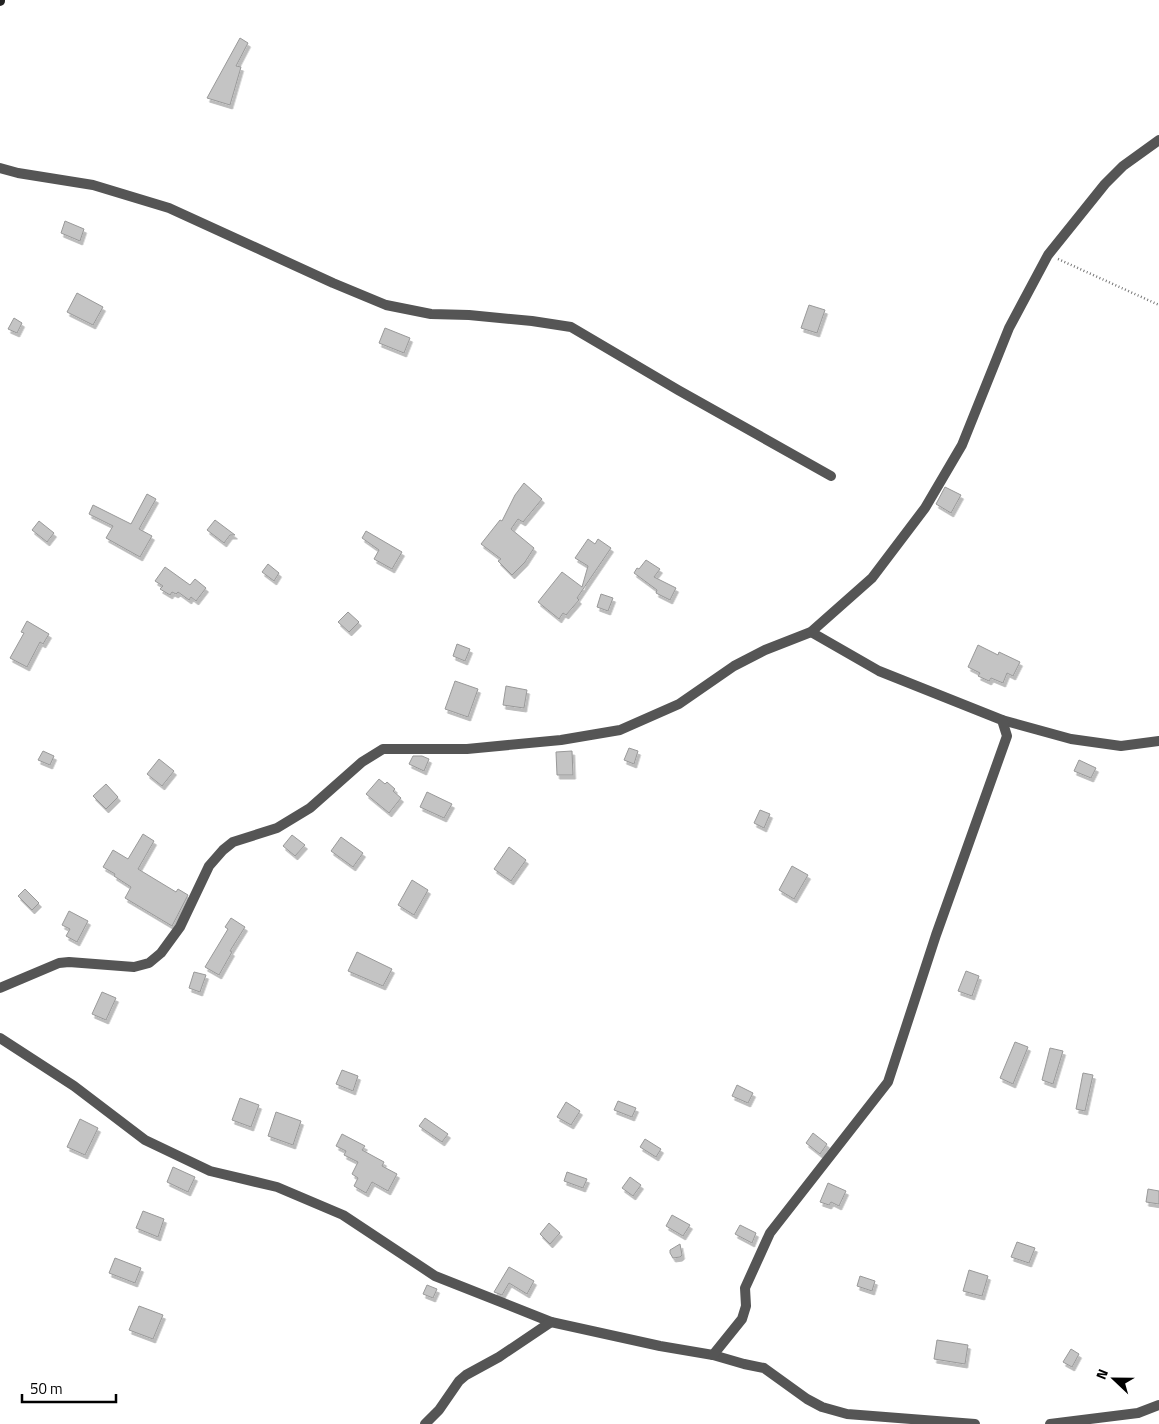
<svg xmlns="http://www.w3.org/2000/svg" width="1159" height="1424" viewBox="0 0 1159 1424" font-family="'Titillium Web',sans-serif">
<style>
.building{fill:#c4c4c4;stroke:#999;filter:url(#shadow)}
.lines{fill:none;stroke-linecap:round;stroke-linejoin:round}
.path{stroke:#777;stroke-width:2.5;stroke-dasharray:1 2.5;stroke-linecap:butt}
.street{stroke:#555;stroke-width:10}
.secondary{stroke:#222;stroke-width:10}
</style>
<defs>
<filter id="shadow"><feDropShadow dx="2.5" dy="4" stdDeviation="0" flood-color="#0004"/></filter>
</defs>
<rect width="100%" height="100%" fill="#fff"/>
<!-- building -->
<g class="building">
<polygon points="240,38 248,43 236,66 241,67 230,105 207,98"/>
<polygon points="65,221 84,229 80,241 61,233"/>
<polygon points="77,293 103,307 93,325 67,312"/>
<polygon points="809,305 825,310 817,333 801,328"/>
<polygon points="14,318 22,323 17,333 8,329"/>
<polygon points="385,328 410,338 404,353 379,343"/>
<polygon points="524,483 542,499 523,522 518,519 511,529 534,548 525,562 512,575 498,561 501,559 481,544 500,520 502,521 515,495"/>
<polygon points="945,487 961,495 951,513 936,504"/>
<polygon points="147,494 156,499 139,529 152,536 140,557 106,538 113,526 89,514 93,505 131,524"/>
<polygon points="215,520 235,535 230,535 224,543 207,530"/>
<polygon points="39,521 54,533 47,542 32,530"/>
<polygon points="366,531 402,552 392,569 374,559 379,550 362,538"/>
<polygon points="588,539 595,544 598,539 611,548 577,598 579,600 566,615 563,613 559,619 538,602 562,572 582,587 588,566 575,558"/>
<polygon points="646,560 660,569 654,577 676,588 670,600 656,593 657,590 634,573 637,568 639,569"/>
<polygon points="268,564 279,573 274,581 262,572"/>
<polygon points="165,567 190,585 195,579 206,588 196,601 191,597 189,600 178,592 176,594 172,592 170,595 160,589 163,586 155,581"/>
<polygon points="601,594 613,598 608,611 597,607"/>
<polygon points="348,612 359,622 349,632 338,622"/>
<polygon points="27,621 49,634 43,644 40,642 27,667 10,658 24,633 21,632"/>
<polygon points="457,644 470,649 465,661 453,656"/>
<polygon points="978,645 998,655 999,652 1020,662 1013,676 1007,673 1003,683 991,678 989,681 978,676 980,673 968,667"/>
<polygon points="455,681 478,689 468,717 445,709"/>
<polygon points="506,686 527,690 524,708 503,705"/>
<polygon points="629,748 638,751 634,764 624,760"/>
<polygon points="43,751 54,756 50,765 38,760"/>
<polygon points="572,751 573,775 557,775 556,752"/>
<polygon points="413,756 422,756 429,759 424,771 409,764"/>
<polygon points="159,759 174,771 162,786 147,774"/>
<polygon points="1079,760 1096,768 1091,778 1074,771"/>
<polygon points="379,779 385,784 387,782 395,789 393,791 401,798 389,813 366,794"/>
<polygon points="106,784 118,797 106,809 93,796"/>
<polygon points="427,792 452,804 444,818 420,807"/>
<polygon points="760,810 770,814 764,828 754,823"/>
<polygon points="143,834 154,841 138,869 176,892 178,889 188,895 172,926 125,898 131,887 114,876 115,874 103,867 113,850 128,859"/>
<polygon points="292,835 305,845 295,856 283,846"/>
<polygon points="341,837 363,853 353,867 331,851"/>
<polygon points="509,847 526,860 511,881 494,869"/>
<polygon points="792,866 808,875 794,899 779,890"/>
<polygon points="412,880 428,890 414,915 398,905"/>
<polygon points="25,889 39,903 32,910 18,896"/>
<polygon points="69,911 88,921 77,942 66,936 70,929 62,925"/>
<polygon points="231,918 245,927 230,951 232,952 219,975 205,967 228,929 225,927"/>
<polygon points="357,952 392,969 383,986 348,971"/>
<polygon points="966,971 979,976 972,996 958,991"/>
<polygon points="194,972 206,975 200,992 189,988"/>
<polygon points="102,992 116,998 106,1020 92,1014"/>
<polygon points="1015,1042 1028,1047 1013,1084 1000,1078"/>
<polygon points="1050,1048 1063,1051 1053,1084 1042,1080"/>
<polygon points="342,1070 358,1076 353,1091 336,1084"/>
<polygon points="1083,1073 1093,1075 1085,1111 1076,1109"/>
<polygon points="737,1085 753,1093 748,1103 732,1096"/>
<polygon points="240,1098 259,1105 251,1127 232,1120"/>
<polygon points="618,1101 636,1108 632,1117 614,1110"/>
<polygon points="566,1102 580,1111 571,1125 557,1117"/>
<polygon points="276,1112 301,1121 293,1145 268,1136"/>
<polygon points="425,1118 448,1134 442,1142 419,1126"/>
<polygon points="80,1119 98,1128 85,1155 67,1147"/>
<polygon points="813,1133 827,1144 820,1154 806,1143"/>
<polygon points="342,1134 365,1146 362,1150 384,1162 382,1166 397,1174 388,1191 372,1182 366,1193 354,1186 358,1178 352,1174 358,1162 344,1155 346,1151 336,1146"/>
<polygon points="645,1139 661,1149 656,1157 640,1147"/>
<polygon points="173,1167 195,1177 188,1192 167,1182"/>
<polygon points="567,1172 587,1179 583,1188 564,1181"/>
<polygon points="630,1177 641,1185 633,1196 622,1188"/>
<polygon points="828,1183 846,1191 839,1206 831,1202 829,1205 820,1202"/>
<polygon points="1148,1189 1159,1191 1159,1204 1146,1202"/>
<polygon points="143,1211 164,1219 158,1237 136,1228"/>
<polygon points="672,1215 690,1225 683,1236 666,1226"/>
<polygon points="549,1223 560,1233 550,1244 540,1234"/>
<polygon points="740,1225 756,1233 752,1243 735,1234"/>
<polygon points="1017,1242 1035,1248 1029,1263 1011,1257"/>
<polygon points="680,1244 682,1255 680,1257 673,1258 670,1253 670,1250"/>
<polygon points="115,1258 141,1268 135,1283 109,1273"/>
<polygon points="509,1267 534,1281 527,1294 509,1283 502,1295 494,1292"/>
<polygon points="969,1270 988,1276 982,1296 963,1291"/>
<polygon points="860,1276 875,1281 872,1291 857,1286"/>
<polygon points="427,1285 437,1289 433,1298 423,1294"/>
<polygon points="139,1306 163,1315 153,1339 129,1330"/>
<polygon points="937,1340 968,1345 965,1364 934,1359"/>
<polygon points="1071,1349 1079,1354 1072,1367 1063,1362"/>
</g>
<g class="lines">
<!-- path -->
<polyline class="path" points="1058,259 1159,305"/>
<!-- street -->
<g class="street">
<polyline points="0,168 18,173 93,185 169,208 333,283 386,305 431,314 469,315 532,321 571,327 678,390 831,476"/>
<polyline points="1002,720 1071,739 1121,746 1159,741"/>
<polyline points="0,988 59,963 69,962 134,967 149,963 161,953 180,927 209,866 223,850 233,842 277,828 310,808 362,762 383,749 467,749 561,740 620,730 679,704 734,666 765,650 811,632 872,578 925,508 962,445 1009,328 1048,255 1105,184 1123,166 1159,140"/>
<polyline points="0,1038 74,1086 145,1140 210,1171 277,1187 343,1215 435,1276 551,1322 660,1346 713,1355 744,1364 764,1368 807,1399 822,1407 847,1414 975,1424"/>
<polyline points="713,1355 742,1319 746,1306 745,1288 770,1233 888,1082 936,935 1007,736 1002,720 879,671 811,632"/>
<polyline points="425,1424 439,1410 459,1381 466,1375 499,1357 551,1322"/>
<polyline points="1050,1424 1138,1413 1159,1405"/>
</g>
<!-- secondary -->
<polyline class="secondary" points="0,1 0,0"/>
</g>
<!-- north arrow -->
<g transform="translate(1114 1379) rotate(292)" stroke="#ffffff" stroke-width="4" paint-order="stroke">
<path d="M0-4L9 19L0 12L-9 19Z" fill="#000000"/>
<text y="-8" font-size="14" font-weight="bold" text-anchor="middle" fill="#000000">N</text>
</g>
<!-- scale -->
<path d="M22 1394v8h94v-8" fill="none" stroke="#000000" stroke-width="2.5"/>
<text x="30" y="1394" font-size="15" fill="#000000" stroke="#ffffff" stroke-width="4" paint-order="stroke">50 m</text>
</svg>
